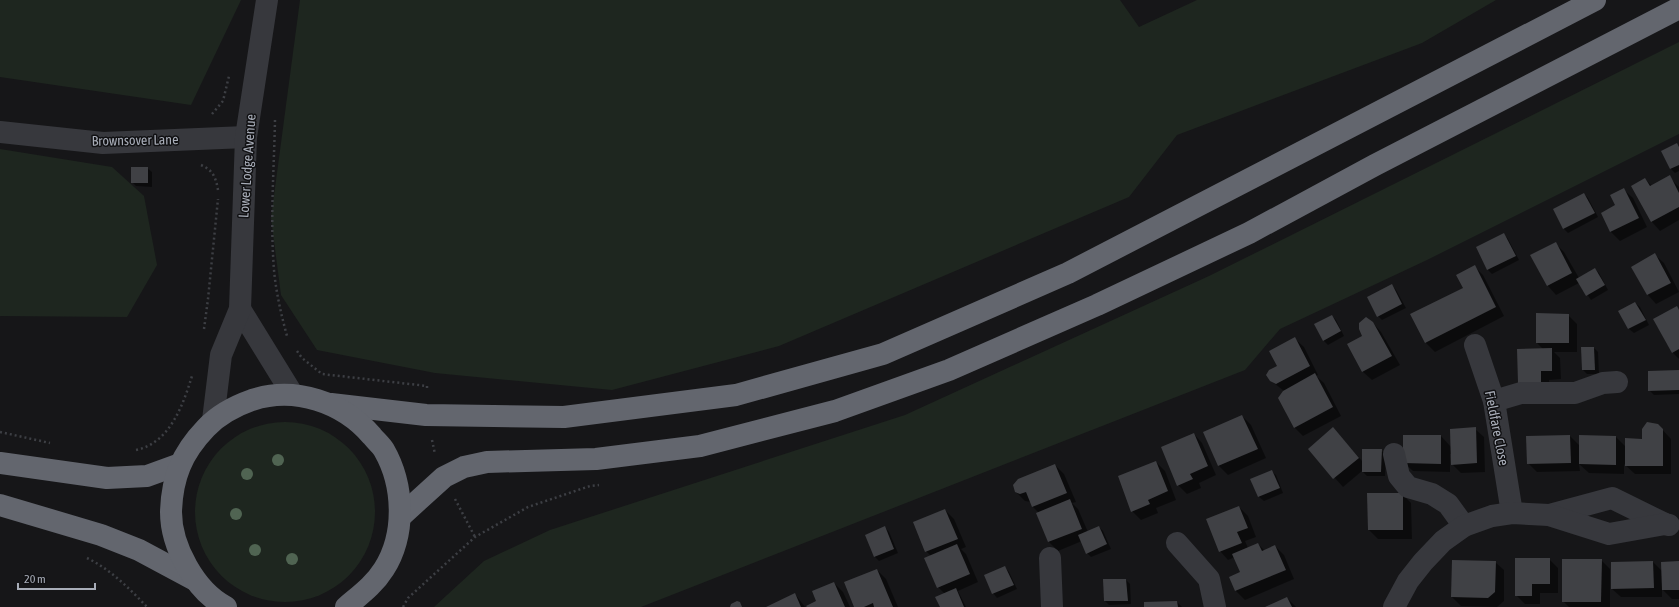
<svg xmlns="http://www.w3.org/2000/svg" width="1679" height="607" viewBox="0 0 1679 607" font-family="'Asap Condensed',sans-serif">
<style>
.green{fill:#1e261f}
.shadow{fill:#0007}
.building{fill:#404145}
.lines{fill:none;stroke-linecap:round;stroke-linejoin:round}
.path{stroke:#3d3f44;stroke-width:2.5;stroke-dasharray:2 3;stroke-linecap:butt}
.minor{stroke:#37383d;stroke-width:22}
.highway{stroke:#63666e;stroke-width:22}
.tree{fill:#506452}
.labels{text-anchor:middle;stroke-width:3;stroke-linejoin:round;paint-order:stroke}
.street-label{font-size:14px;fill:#a8adb8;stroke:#111113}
</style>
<rect width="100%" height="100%" fill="#161618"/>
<!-- green -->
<g class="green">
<polygon points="0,0 241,0 191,105 0,77"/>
<polygon points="300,0 1120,0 1139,27 1197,0 1496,0 1422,43 1177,135 1129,197 779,346 612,390 435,373 317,350 281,295 271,218"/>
<polygon points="1679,42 1679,134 1427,260 1280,329 1245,370 641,607 434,607 484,561 550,530 905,415 1209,276"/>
<polygon points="0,149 112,167 144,196 157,265 127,317 0,316"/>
<circle cx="285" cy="512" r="90"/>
</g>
<!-- shadow -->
<g class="shadow">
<polygon points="1677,144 1679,146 1679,171 1675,173 1671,169 1663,152"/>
<polygon points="147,168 152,172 152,187 136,186 132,182"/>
<polygon points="1669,177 1679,187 1679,220 1660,231 1652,222 1632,186 1645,179 1652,186"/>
<polygon points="1624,190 1633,198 1647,227 1620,241 1611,232 1602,213 1617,206"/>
<polygon points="1584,194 1588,198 1598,217 1568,233 1564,229 1554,210"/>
<polygon points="1504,234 1508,239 1519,260 1492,274 1488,270"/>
<polygon points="1555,243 1564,252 1579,278 1595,269 1599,273 1608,290 1591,300 1579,283 1556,295 1548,286 1531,255"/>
<polygon points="1655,255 1664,263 1679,292 1656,304 1648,295 1632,267"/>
<polygon points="1474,266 1483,275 1504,316 1435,352 1426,343 1412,315 1464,288"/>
<polygon points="1392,285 1396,290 1406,308 1382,320 1378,316"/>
<polygon points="1635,303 1640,307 1649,325 1634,333 1629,329 1620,311"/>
<polygon points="1676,307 1679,310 1679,359 1673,353 1654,320"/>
<polygon points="1568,315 1577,324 1577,352 1554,352 1560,358 1561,379 1549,380 1550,391 1528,391 1543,349 1537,343"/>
<polygon points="1332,316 1336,320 1344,336 1328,345 1323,340"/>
<polygon points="1372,322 1381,332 1400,365 1372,380 1363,372 1349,344 1364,336"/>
<polygon points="1295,339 1304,347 1318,375 1316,376 1324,383 1341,416 1303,436 1294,427 1284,391 1270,380"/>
<polygon points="1594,348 1598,352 1599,374 1587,374 1583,370"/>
<polygon points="1679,371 1679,394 1654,395 1649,390"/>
<polygon points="1242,416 1251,425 1266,458 1228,475 1219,466 1204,433"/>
<polygon points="1657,424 1671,439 1671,474 1635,474 1624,464 1624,474 1589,473 1579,464 1580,471 1537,472 1528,463 1570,436 1580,446 1616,437 1626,447 1643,440"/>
<polygon points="1333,429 1363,462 1381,450 1386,455 1385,476 1367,476 1362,471 1343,487 1309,449"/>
<polygon points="1475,429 1484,437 1485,472 1461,473 1452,464 1452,454 1450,454 1450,472 1413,471 1404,463 1404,436 1441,436 1451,447"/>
<polygon points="1194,434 1202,443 1216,475 1199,483 1201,488 1187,494 1178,485"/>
<polygon points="1156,462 1165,471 1176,500 1156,508 1158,513 1141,520 1132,511"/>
<polygon points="1055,465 1064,474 1076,502 1072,503 1078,509 1088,532 1099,527 1103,531 1111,549 1091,557 1087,553 1082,541 1058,551 1049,542 1037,514 1039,513 1033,507 1031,502 1025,501 1016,492"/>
<polygon points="1271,471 1276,475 1283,493 1264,501 1259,497 1252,479"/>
<polygon points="1402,494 1411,503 1412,539 1378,539 1369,530"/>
<polygon points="1239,507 1248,516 1256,537 1245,541 1248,548 1258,544 1265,551 1275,546 1284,555 1294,579 1245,600 1236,591 1230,577 1241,573 1235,557 1228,560 1220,551"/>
<polygon points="945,510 954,519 966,547 961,549 966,554 978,582 958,591 966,607 941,607 945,594 938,587 931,556 926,551"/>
<polygon points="885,527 889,532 898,553 879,561 875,557 866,535"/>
<polygon points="1549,559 1558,568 1558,593 1540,593 1540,604 1525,604 1516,595"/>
<polygon points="1601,560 1610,569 1610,607 1569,607 1563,601"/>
<polygon points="1495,562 1504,570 1504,601 1497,607 1461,606 1452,597"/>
<polygon points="1653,562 1662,571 1679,562 1679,599 1672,599 1662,589 1662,597 1621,597 1612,589"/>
<polygon points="1005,567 1009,572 1017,589 997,598 993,593"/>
<polygon points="877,570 886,579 898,607 855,607"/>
<polygon points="1126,580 1130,584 1131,604 1109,605 1105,601"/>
<polygon points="834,583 843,592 850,607 808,607 818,602"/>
<polygon points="795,594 805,607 768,607"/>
<polygon points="1287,598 1296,607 1268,607"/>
<polygon points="1177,602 1182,607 1145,607"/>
</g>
<!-- building -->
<g class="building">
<polygon points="1677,143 1679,147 1679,165 1670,169 1661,151"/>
<rect x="131" y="167" width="17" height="16"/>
<polygon points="1670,175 1679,193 1679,207 1651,222 1631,186 1645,178 1650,186"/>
<polygon points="1624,188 1639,218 1610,232 1601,213 1615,205 1610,195"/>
<polygon points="1584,193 1595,213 1563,229 1553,209"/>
<polygon points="1504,233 1516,256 1487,270 1476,247"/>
<polygon points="1556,242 1572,273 1547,286 1530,255"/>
<polygon points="1655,253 1671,283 1647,295 1631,267"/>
<polygon points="1475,265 1496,307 1425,343 1410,314 1463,288 1456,275"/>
<polygon points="1595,268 1605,285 1586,296 1576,279"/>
<polygon points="1392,284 1402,304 1377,317 1367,297"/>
<polygon points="1635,302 1646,320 1628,329 1618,311"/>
<polygon points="1677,306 1679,310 1679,349 1672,353 1653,319"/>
<polygon points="1536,313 1569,314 1569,343 1536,343"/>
<polygon points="1332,315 1341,331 1323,341 1314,324"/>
<polygon points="1366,317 1373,322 1392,356 1362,372 1347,344 1362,336 1359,329 1359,323"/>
<polygon points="1295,337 1310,366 1276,384 1270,381 1266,375 1269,370 1277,366 1269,351"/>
<polygon points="1581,347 1594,347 1595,370 1582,370"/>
<polygon points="1552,348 1552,371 1541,371 1541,382 1518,383 1517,349"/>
<polygon points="1679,370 1679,390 1648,391 1648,371"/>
<polygon points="1315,373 1333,407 1294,428 1278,398 1283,391"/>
<polygon points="1242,415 1258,449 1218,466 1203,432"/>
<polygon points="1647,422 1658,424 1663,429 1663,466 1625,466 1625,438 1642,439 1642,429"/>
<polygon points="1333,427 1359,458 1333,479 1308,449"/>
<polygon points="1476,427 1477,463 1451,465 1450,429"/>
<polygon points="1194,433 1208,466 1190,474 1193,479 1177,486 1161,447"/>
<polygon points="1403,435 1441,435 1441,464 1403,463"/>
<polygon points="1570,435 1571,463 1527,464 1526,436"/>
<polygon points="1579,435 1616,436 1616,465 1579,464"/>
<polygon points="1362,449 1382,449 1381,472 1362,472"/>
<polygon points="1156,461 1168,491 1148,500 1150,504 1131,512 1118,476"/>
<polygon points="1055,464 1067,493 1032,507 1026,492 1020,494 1015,492 1013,485 1018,479"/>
<polygon points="1272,470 1280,488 1258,497 1250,479"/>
<polygon points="1367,493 1403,493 1403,530 1368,530"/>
<polygon points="1070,499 1082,529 1048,542 1036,513"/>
<polygon points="1239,506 1248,528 1237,532 1242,543 1219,552 1206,519"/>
<polygon points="945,509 958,539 925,552 913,522"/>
<polygon points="885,526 894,549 874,557 865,535"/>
<polygon points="1099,526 1107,544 1086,554 1078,535"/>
<polygon points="1258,543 1262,551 1275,545 1286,570 1235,591 1229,577 1240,572 1232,554"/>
<polygon points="957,544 970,574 937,588 924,558"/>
<polygon points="1515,558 1550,558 1550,584 1532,584 1532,596 1515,596"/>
<polygon points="1562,559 1602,559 1601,602 1562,602"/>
<polygon points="1452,560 1496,561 1495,592 1488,598 1451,597"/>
<polygon points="1653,561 1654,588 1611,589 1611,562"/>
<polygon points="1679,561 1679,590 1662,590 1661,562"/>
<polygon points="1005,566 1014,585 992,594 984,575"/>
<polygon points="877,569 893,607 874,607 873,603 864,607 854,607 844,582"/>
<polygon points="1103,579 1126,579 1128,601 1104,601"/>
<polygon points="834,582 845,607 807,607 806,606 816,601 812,591"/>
<polygon points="956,588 964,607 940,607 935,597"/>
<polygon points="795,593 801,607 766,607"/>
<polygon points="1287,597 1292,607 1265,607"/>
<polygon points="737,601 740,602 742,607 730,607 731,604"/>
<polygon points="1177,601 1178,607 1144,607 1144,602"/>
</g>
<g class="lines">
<!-- path -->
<g class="path">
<polyline points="212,114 223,101 229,76"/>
<path d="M275,120C274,170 270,220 274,270C276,292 281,314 287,336"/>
<path d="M201,165C213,170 216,178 218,190"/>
<polyline points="204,329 208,299 218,199"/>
<polyline points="297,351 302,358 322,374 427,386 427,391"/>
<polyline points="0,432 50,443"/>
<polyline points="432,440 435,454"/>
<path d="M136,450C170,443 183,405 192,376"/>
<polyline points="455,499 475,537"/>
<path d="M87,558C110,569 130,589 147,607"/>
<polyline points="403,607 408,598 475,537 528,507 590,486 599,485"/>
</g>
<!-- minor -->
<g class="minor">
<polyline points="0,132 103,143 246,137"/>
<polyline points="240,309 293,395"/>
<polyline points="1475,345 1494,401 1512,513"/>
<polyline points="1494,401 1521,393 1575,393 1603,383 1617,382"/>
<polyline points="213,420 221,355 240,309 246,137 267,0"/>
<polyline points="1394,454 1399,476 1408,487 1432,494 1448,504 1464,526"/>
<polyline points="1549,515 1612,498 1665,524 1669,525"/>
<polyline points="1177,543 1209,579 1215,607"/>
<polyline points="1050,558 1052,607"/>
<polyline points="1394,607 1408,581 1423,562 1443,541 1464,526 1492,516 1512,513 1549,515 1609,534 1665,524"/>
</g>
<!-- highway -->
<g class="highway">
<polyline points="331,404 426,415 564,417 736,395 883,354 1068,273 1595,0"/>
<polyline points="0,463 107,478 147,476 180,464"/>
<polyline points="0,505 101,535 139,550 195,580"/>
<polyline points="400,517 444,477 464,467 487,462 596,459 700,446 835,411 949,370 1097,305 1249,233 1375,165 1679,8"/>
<path d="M226,607C195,591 171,546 171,512C172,477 182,453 206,428C219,414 235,406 252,400C295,386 343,402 372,436C376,441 381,445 384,450C404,485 406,534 384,569C374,585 360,595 346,607"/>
</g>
</g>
<!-- trees -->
<g class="tree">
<circle cx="278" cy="460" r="6"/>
<circle cx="247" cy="474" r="6"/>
<circle cx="236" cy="514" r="6"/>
<circle cx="255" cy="550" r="6"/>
<circle cx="292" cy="559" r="6"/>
</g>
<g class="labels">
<!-- street labels -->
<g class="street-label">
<text transform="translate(135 140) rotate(-1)" y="5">Brownsover Lane</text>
<text transform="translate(247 166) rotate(-86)" y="5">Lower Lodge Avenue</text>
<text transform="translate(1497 428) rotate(79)" y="5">Fieldfare Close</text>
</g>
</g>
<!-- scale -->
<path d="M18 583v6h77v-6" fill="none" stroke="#a8adb8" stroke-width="2"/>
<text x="24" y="583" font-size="12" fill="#a8adb8" stroke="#111113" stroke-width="3" paint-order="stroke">20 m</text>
</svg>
